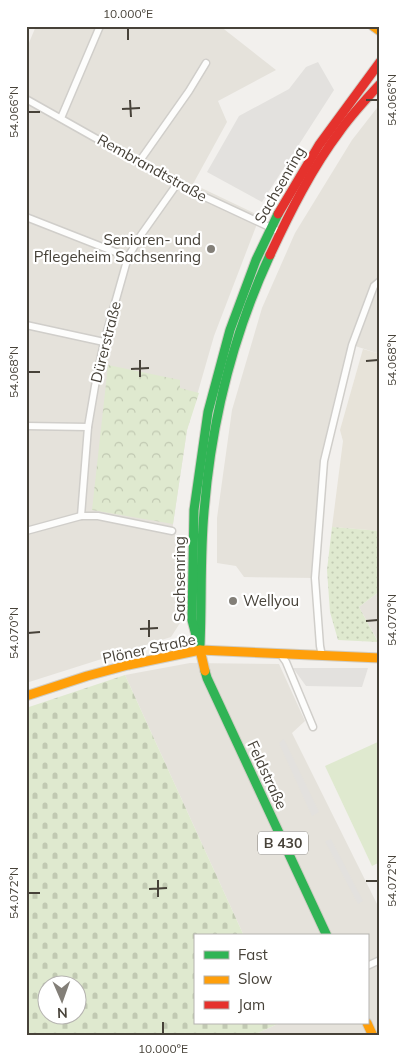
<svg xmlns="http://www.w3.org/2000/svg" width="406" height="1062" viewBox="0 0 406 1062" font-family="Mulish,sans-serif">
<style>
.residential{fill:#e5e2db}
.education{fill:#e7e3d9}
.grass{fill:#dfe9cf}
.forest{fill:url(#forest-crowns)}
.cemetery{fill:url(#cemetery-stones);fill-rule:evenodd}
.park{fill:url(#park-dots)}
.parking{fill:#e3e1de}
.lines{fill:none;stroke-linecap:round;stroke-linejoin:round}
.street-casing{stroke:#d0ceca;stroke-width:9}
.fast-casing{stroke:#d0cdc4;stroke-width:11}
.slow-casing{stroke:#d0cdc4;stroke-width:11}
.jam-casing{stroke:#d0cdc4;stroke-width:11}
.street{stroke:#fdfdfc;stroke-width:6}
.fast{stroke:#30b455;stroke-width:9}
.slow{stroke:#ff9f0a;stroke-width:9}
.jam{stroke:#e5322d;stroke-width:9}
.ticks{fill:none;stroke:#474239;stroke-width:2}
.poi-dot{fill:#837f78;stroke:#fff;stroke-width:2}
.labels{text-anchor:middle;stroke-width:4.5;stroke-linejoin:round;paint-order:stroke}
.shield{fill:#fff;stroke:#7e7b74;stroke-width:1}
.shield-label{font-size:14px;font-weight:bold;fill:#474239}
.street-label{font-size:15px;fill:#474239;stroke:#fff}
.poi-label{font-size:15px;fill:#474239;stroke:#fff;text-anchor:end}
.neatline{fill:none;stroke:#474239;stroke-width:2}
.ticks-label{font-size:12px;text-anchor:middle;fill:#474239}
</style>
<defs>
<pattern id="forest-crowns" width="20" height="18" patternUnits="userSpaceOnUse" patternTransform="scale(1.25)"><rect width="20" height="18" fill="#dfe9cf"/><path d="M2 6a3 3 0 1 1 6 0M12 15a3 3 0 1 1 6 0" fill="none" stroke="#c1c9b2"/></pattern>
<pattern id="cemetery-stones" width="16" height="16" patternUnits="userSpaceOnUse" patternTransform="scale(1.25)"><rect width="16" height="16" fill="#dfe9cf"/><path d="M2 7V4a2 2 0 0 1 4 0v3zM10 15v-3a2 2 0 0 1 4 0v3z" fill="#c1c9b2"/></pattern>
<pattern id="park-dots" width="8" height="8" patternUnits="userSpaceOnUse" patternTransform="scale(1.25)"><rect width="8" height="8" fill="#dfe9cf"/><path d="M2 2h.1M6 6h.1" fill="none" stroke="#c1c9b2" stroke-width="1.8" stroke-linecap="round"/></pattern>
</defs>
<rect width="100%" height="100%" fill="#f2f0ed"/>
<!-- residential -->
<g class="residential">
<polygon points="36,26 220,26 276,70 218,101 227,122 193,184 260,216 214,336 187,430 172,531 179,541 180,623 171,637 26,683 26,50"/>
<polygon points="380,104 380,354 352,345 324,461 315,578 244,577 236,566 217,563 217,518 232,410 262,308 295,233 352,140"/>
<polygon points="380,591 380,645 359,607"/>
<polygon points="190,663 279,664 305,721 292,733 380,910 380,1036 251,1036 280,1023 367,1023 367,936 244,936 125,675"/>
</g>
<!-- education -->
<polygon class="education" points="363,349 380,354 380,531 332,527 343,441 340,430"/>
<!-- grass -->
<polygon class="grass" points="380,741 380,862 372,866 325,766"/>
<!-- forest -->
<polygon class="forest" points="108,365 180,380 180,388 199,393 187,430 173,524 92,510"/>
<!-- cemetery -->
<path class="cemetery" d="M125,675L244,936H195V1023H280L251,1036H26V708ZM48,984H78V1014H48Z"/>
<!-- park -->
<polygon class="park" points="332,527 380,531 380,591 359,607 378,642 338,640 330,612 327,570"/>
<!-- parking -->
<g class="parking">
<polygon points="318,62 334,90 262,202 207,172 239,116 289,89 306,67"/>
<polygon points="293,668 368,668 362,687 306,686"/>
<polygon points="284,739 319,812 312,816 279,743"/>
<polygon points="331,839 363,901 358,904 325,841"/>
</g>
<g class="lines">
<defs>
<g id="street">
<polyline points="26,99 177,184 280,232"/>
<polyline points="61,118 100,26"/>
<polyline points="139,162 189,91 206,63"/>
<polyline points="26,217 128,257"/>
<polyline points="26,325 104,342"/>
<polyline points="26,426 88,427"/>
<polyline points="81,516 88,427 95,386 104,342 128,257 141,235 177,184"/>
<polyline points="26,531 81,516 98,516 172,531"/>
<polyline points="281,655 286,662 313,727"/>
<polyline points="322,656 320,646 315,578 324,461 352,345 374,286 380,281"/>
<polyline points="367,966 380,960"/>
</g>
<g id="fast">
<path d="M200,645C202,601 200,556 204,512C211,424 233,335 270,255"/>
<polyline points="200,650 192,620 194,510 208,412 230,330 256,260 278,214"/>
<polyline points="205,671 207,678 327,936"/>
</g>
<g id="slow">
<polyline points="373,26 380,31"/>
<polyline points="200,650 380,658"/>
<polyline points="26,696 87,676 128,665 200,650 205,671"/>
<polyline points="367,1023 373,1036"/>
</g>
<g id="jam">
<polyline points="278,214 319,145 380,62"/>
<path d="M270,255C290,212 312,168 340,131C352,114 366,99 380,84"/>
</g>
</defs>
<!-- street casing -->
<use href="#street" class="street-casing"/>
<!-- fast casing -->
<use href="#fast" class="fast-casing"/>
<!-- slow casing -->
<use href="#slow" class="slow-casing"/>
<!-- jam casing -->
<use href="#jam" class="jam-casing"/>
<!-- street -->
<use href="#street" class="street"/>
<!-- fast -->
<use href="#fast" class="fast"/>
<!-- slow -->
<use href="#slow" class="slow"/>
<!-- jam -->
<use href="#jam" class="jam"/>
</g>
<!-- ticks -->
<path class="ticks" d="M128,28V40M130,100L131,117M366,100H378M122,109L140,108M28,112H40M140,360V377M366,361L378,360M131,369L149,368M28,372H40M149,620V637M366,621L378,620M140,629L158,628M28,633L40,632M158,880V897M366,881H378M149,889L167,888M28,893H40M163,1022V1034"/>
<!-- markers -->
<g class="poi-dot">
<circle cx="211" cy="249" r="5"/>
<circle cx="233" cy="601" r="5"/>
</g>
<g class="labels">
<!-- shield labels -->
<rect class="shield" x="258" y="831.5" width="50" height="23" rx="4"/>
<g class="shield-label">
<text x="283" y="848">B 430</text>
</g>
<!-- street labels -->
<g class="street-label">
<text transform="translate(152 168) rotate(29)" y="5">Rembrandtstraße</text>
<text transform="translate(280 185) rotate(-60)" y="5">Sachsenring</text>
<text transform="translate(106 342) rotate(-76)" y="5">Dürerstraße</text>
<text transform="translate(180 579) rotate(-90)" y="5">Sachsenring</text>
<text transform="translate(149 649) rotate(-12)" y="5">Plöner Straße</text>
<text transform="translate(267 775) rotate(65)" y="5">Feldstraße</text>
</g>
<!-- poi labels -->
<g class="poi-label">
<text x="201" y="245">Senioren- und<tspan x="201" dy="17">Pflegeheim Sachsenring</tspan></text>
<text x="243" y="606" text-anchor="start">Wellyou</text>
</g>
</g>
<!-- border -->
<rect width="406" height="1062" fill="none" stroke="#ffffff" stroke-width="55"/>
<!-- legend -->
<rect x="194" y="934" width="175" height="90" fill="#ffffff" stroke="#b5b3b0"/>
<rect x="204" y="951" width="25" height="8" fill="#30b455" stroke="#b5b3b0"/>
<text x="238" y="960" font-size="15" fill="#474239">Fast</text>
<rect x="204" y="976" width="25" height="8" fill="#ff9f0a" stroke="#b5b3b0"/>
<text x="238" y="984" font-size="15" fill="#474239">Slow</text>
<rect x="204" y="1001" width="25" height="8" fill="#e5322d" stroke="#b5b3b0"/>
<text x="238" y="1010" font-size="15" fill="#474239">Jam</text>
<!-- north arrow -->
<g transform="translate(62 1000) rotate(178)"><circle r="24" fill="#ffffff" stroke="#b5b3b0"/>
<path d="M0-4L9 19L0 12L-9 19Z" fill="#837f78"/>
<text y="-8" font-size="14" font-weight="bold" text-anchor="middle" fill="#474239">N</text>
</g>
<rect x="28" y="28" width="350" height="1006" class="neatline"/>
<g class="ticks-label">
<text x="128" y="18">10.000°E</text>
<text transform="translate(392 100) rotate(-90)" y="4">54.066°N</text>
<text transform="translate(14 112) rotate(-90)" y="4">54.066°N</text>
<text transform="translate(392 360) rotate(-90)" y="4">54.068°N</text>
<text transform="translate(14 372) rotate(-90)" y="4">54.068°N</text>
<text transform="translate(392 620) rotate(-90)" y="4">54.070°N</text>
<text transform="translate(14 633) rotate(-90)" y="4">54.070°N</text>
<text transform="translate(392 881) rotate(-90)" y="4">54.072°N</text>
<text transform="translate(14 893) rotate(-90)" y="4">54.072°N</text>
<text x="163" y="1053">10.000°E</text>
</g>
</svg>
